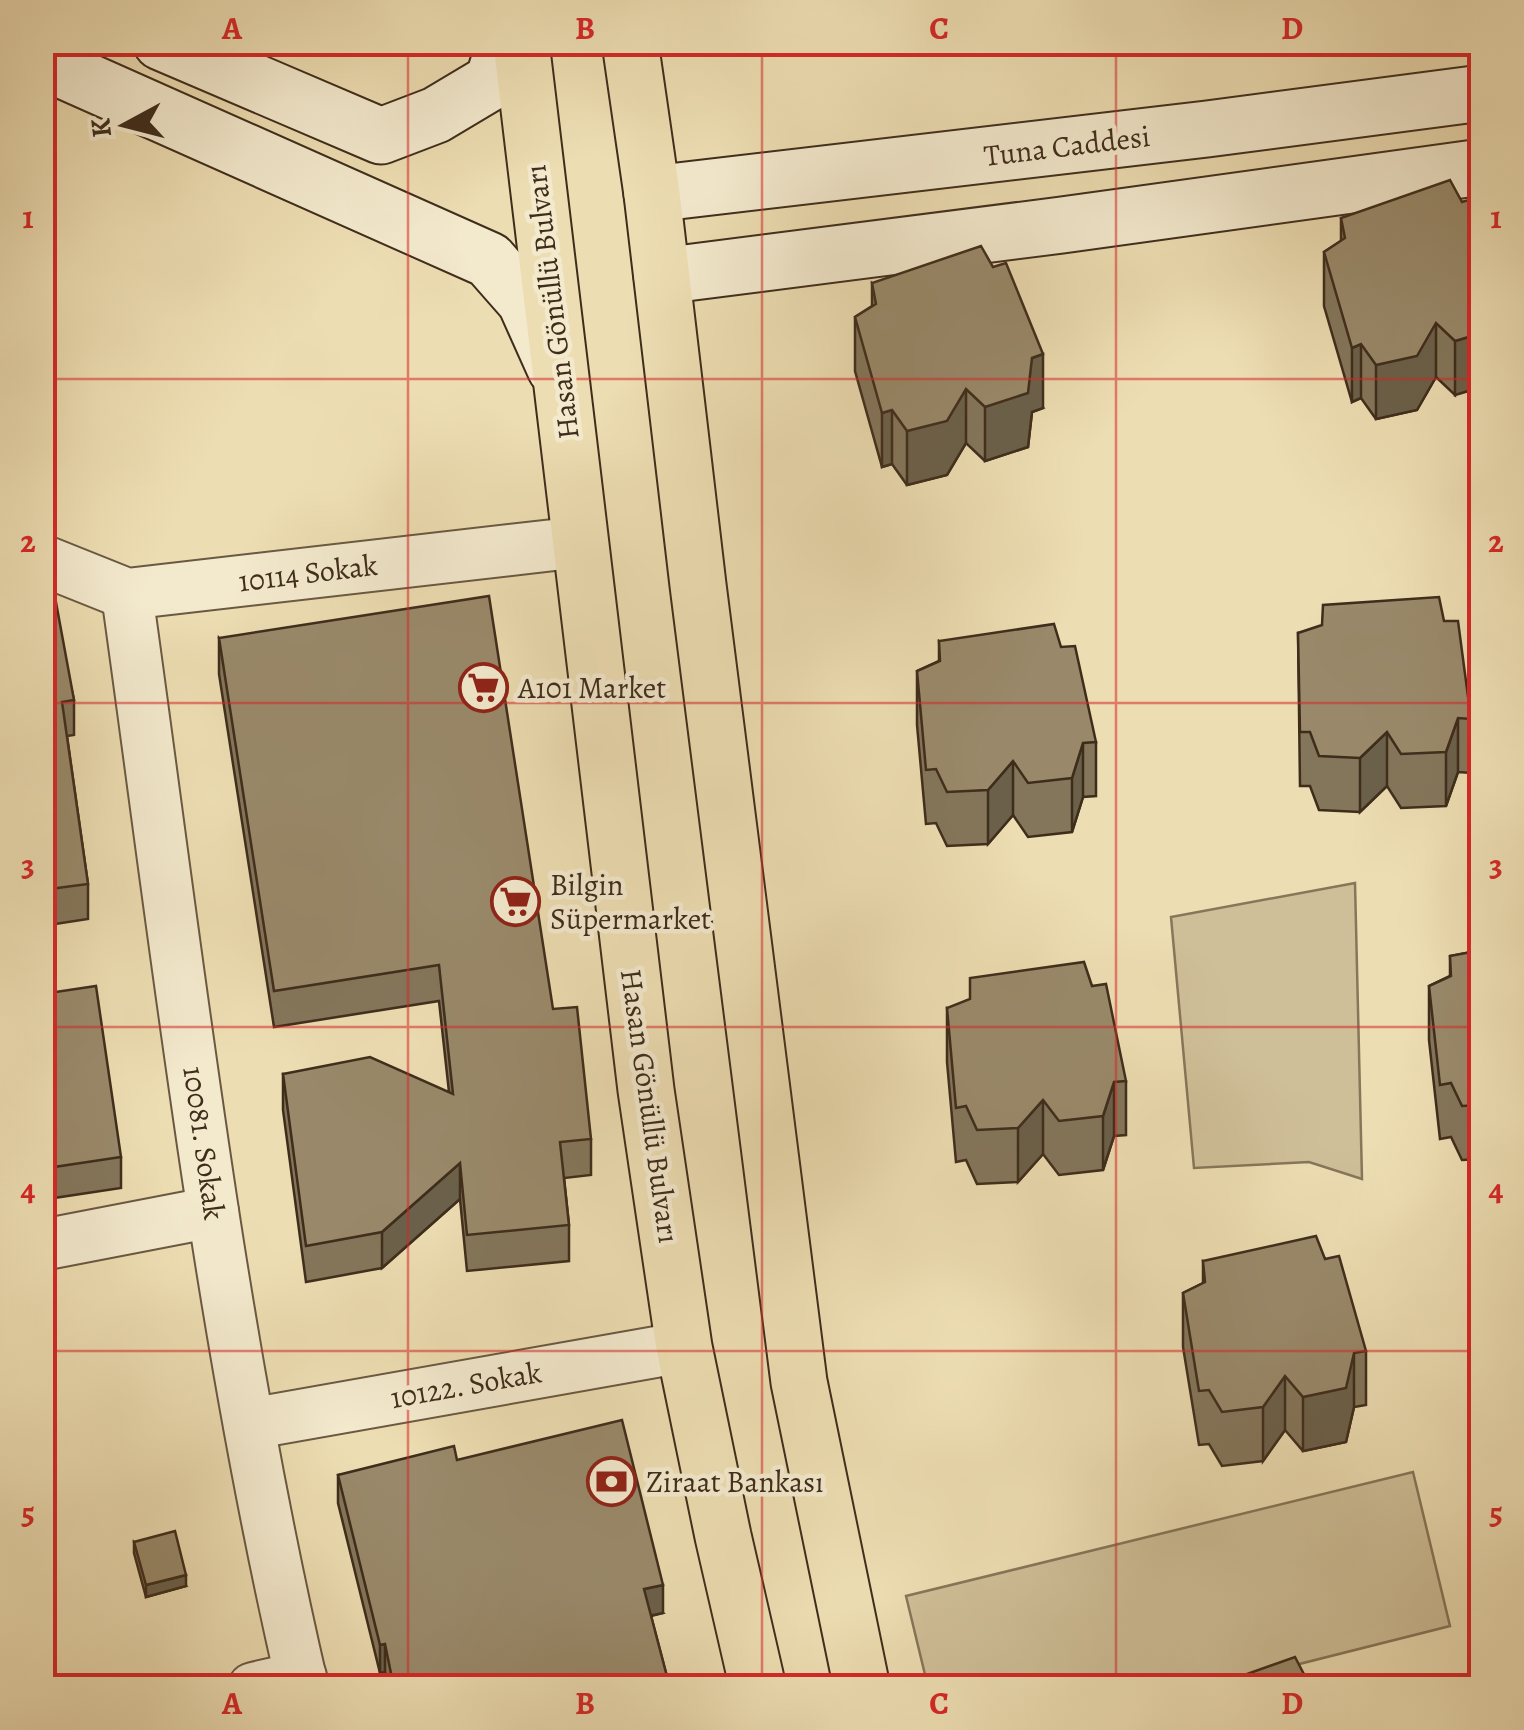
<svg xmlns="http://www.w3.org/2000/svg" width="1524" height="1730" viewBox="0 0 1524 1730" font-family="Alegreya,serif">
<style>
.green{fill:#cfbf98;stroke:#87765a;stroke-width:2.5}
.lines{fill:none;stroke-linecap:round;stroke-linejoin:round}
.street-casing{stroke:#6a5942;stroke-width:54}
.secondary-casing{stroke:#3f2d1c;stroke-width:59}
.primary-casing{stroke:#3f2d1c;stroke-width:59}
.street{stroke:#f3e9cd;stroke-width:50}
.secondary{stroke:#f3e9cd;stroke-width:55}
.primary{stroke:#edddb2;stroke-width:55}
.wall{fill:#84765b;stroke:#3f2d1c;stroke-width:2.5}
.shaded-wall{fill:#6b604a;stroke:#3f2d1c;stroke-width:2.5}
.building{fill:#99896a;stroke:#3f2d1c;stroke-width:2.5}
.grid{fill:none;stroke:#d62828;stroke-width:2.5;stroke-opacity:0.55}
.labels{text-anchor:middle;stroke-width:9;stroke-linejoin:round;paint-order:stroke}
.street-label{font-size:30px;fill:#3f2d1c;stroke:#f3e9cd}
.poi-label{font-size:30px;fill:#3f2d1c;stroke:#f3e9cd;text-anchor:start}
.neatline{fill:none;stroke:#d62828;stroke-width:4}
.grid-label{font-size:32px;text-anchor:middle;font-weight:bold;fill:#d62828}
</style>
<rect width="100%" height="100%" fill="#edddb2"/>
<filter id="stains"><feTurbulence type="fractalNoise" baseFrequency=".002" numOctaves="4"/><feColorMatrix values="0 0 0 0 .2 0 0 0 0 .09 0 0 0 0 .02 0 0 0 .5 -.17"/></filter>
<radialGradient id="worn" r=".72"><stop offset=".6" stop-color="#630" stop-opacity="0"/><stop offset="1" stop-color="#630" stop-opacity=".3"/></radialGradient>
<!-- green -->
<g class="green">
<polygon points="1355,883 1362,1179 1309,1162 1194,1168 1171,917"/>
<polygon points="1413,1472 1450,1626 1208,1687 928,1687 906,1596"/>
</g>
<g class="lines">
<defs>
<g id="street">
<polyline points="42,560 127,594 580,542"/>
<path d="M127,594C178,959 219,1328 303,1688"/>
<polyline points="42,1245 213,1212"/>
<polyline points="249,1424 684,1347"/>
<polyline points="253,1688 301,1677"/>
</g>
<g id="secondary">
<polyline points="161,42 381,136 436,115 493,81 505,42"/>
<polyline points="42,61 489,260 525,301 555,368"/>
<polyline points="652,194 1207,129 1482,93"/>
<polyline points="662,276 1062,225 1482,167"/>
</g>
<g id="primary">
<polyline points="521,42 646,1090 684,1347 723,1536 758,1688"/>
<polyline points="630,42 652,194 698,585 799,1382 862,1688"/>
</g>
</defs>
<!-- street casing -->
<use href="#street" class="street-casing"/>
<!-- secondary casing -->
<use href="#secondary" class="secondary-casing"/>
<!-- primary casing -->
<use href="#primary" class="primary-casing"/>
<!-- street -->
<use href="#street" class="street"/>
<!-- secondary -->
<use href="#secondary" class="secondary"/>
<!-- primary -->
<use href="#primary" class="primary"/>
</g>
<!-- wall -->
<g class="wall">
<polygon points="1462,202 1455,395 1436,377 1417,410 1376,419 1361,398 1352,402 1324,306 1324,252 1341,241 1341,218"/>
<polygon points="872,283 1043,408 1032,412 1028,447 985,461 966,443 947,475 907,485 892,464 882,467 855,371 855,317 872,306"/>
<polygon points="42,560 74,700 74,735 67,736 88,884 88,919 42,926"/>
<polygon points="1444,621 1471,719 1471,773 1458,772 1446,806 1401,808 1387,786 1360,812 1319,810 1310,786 1300,786 1298,633"/>
<polygon points="219,638 553,1009 591,1139 591,1175 564,1178 569,1225 569,1261 467,1271 460,1199 382,1268 306,1282 283,1110 283,1074 449,1092 439,1001 274,1027 219,674"/>
<polygon points="939,641 1096,742 1096,796 1083,797 1072,832 1028,837 1013,815 988,844 947,846 936,823 926,824 917,725 917,671 939,661"/>
<polygon points="1482,950 1482,1159 1462,1160 1451,1137 1440,1139 1429,1040 1429,986 1450,976 1450,956"/>
<polygon points="42,994 121,1157 121,1188 54,1198 52,1182 42,1184"/>
<polygon points="947,1008 1126,1081 1126,1135 1114,1136 1103,1170 1059,1175 1043,1154 1018,1182 977,1184 966,1160 956,1162 947,1062"/>
<polygon points="1203,1261 1366,1351 1366,1405 1354,1407 1346,1442 1303,1451 1285,1430 1263,1461 1222,1466 1209,1444 1199,1445 1183,1347 1183,1293 1203,1283"/>
<polygon points="457,1460 663,1613 651,1616 670,1688 388,1688 385,1672 380,1673 338,1503 338,1475"/>
<polygon points="134,1542 186,1586 146,1597 134,1553"/>
</g>
<!-- shaded-wall -->
<g class="shaded-wall">
<polygon points="1436,323 1436,377 1417,410 1376,419 1376,365"/>
<polygon points="1482,333 1482,387 1455,395 1455,341"/>
<polygon points="1361,344 1361,398 1352,402 1352,348"/>
<polygon points="1043,354 1043,408 1032,412 1028,447 985,461 985,407 1032,358"/>
<polygon points="966,389 966,443 947,475 907,485 907,431"/>
<polygon points="892,410 892,464 882,467 882,413"/>
<polygon points="1458,718 1458,772 1446,806 1446,752"/>
<polygon points="1387,732 1387,786 1360,812 1360,758"/>
<polygon points="1083,743 1083,797 1072,832 1072,778"/>
<polygon points="1013,761 1013,815 988,844 988,790"/>
<polygon points="1114,1082 1114,1136 1103,1170 1103,1116"/>
<polygon points="1043,1100 1043,1154 1018,1182 1018,1128"/>
<polygon points="460,1163 460,1199 382,1268 382,1232"/>
<polygon points="1354,1353 1354,1407 1346,1442 1303,1451 1303,1397"/>
<polygon points="1285,1376 1285,1430 1263,1461 1263,1407"/>
<polygon points="186,1575 186,1586 146,1597 146,1585"/>
<polygon points="663,1585 663,1613 644,1617 644,1589"/>
<polygon points="385,1644 385,1672 380,1673 380,1645"/>
</g>
<!-- building -->
<g class="building">
<polygon points="1450,180 1462,202 1476,198 1482,212 1482,333 1455,341 1436,323 1417,356 1376,365 1361,344 1352,348 1324,252 1345,238 1341,218"/>
<polygon points="981,246 993,267 1006,263 1043,354 1032,358 1028,393 985,407 966,389 947,421 907,431 892,410 882,413 855,317 876,304 872,283"/>
<polygon points="48,559 74,700 62,702 88,884 42,890 42,560"/>
<polygon points="489,596 553,1009 577,1007 591,1139 560,1142 569,1225 467,1235 460,1163 382,1232 306,1246 283,1074 370,1057 453,1094 439,965 274,991 219,638"/>
<polygon points="1439,597 1444,621 1458,621 1471,719 1458,718 1446,752 1401,754 1387,732 1360,758 1319,756 1310,732 1300,732 1298,633 1322,625 1323,605"/>
<polygon points="1054,624 1061,647 1075,646 1096,742 1083,743 1072,778 1028,783 1013,761 988,790 947,792 936,769 926,770 917,671 940,661 939,641"/>
<polygon points="1482,950 1482,1105 1462,1106 1451,1083 1440,1085 1429,986 1451,976 1450,956"/>
<polygon points="1084,962 1092,986 1106,984 1126,1081 1114,1082 1103,1116 1059,1121 1043,1100 1018,1128 977,1130 966,1106 956,1108 947,1008 970,999 970,978"/>
<polygon points="96,986 121,1157 54,1167 52,1151 42,1152 42,994"/>
<polygon points="1316,1236 1325,1259 1339,1256 1366,1351 1354,1353 1346,1388 1303,1397 1285,1376 1263,1407 1222,1412 1209,1390 1199,1391 1183,1293 1205,1282 1203,1261"/>
<polygon points="622,1420 663,1585 644,1589 670,1688 394,1688 385,1644 380,1645 338,1475 454,1446 457,1460"/>
<polygon points="175,1531 186,1575 146,1585 134,1542"/>
<polygon points="1295,1657 1307,1680 1320,1675 1325,1688 1208,1688"/>
<polygon points="178,1680 179,1688 141,1688"/>
</g>
<!-- grid -->
<path class="grid" d="M408,42V1688M762,42V1688M1116,42V1688M42,379H1482M42,703H1482M42,1027H1482M42,1351H1482"/>
<!-- icons -->
<defs>
<symbol id="supermarket-ring" viewBox="-11 -11 22 22"><circle r="9.5" fill="#f3e9cd" stroke="#8f2418" stroke-width="1.5"/><path d="M-6-5.5h2.5l.6 2H6L4.5 2H-2.5L-4.4-4H-6ZM-1.5 3.2a1.3 1.3 0 1 0 .1 0ZM3 3.2a1.3 1.3 0 1 0 .1 0Z" fill="#8f2418"/></symbol>
<symbol id="bank-ring" viewBox="-11 -11 22 22"><circle r="9.5" fill="#f3e9cd" stroke="#8f2418" stroke-width="1.5"/><path d="M-6-4H6V4H-6ZM0-2.3a2.3 2.3 0 1 0 0 4.6a2.3 2.3 0 1 0 0-4.6Z" fill="#8f2418"/></symbol>
</defs>
<g fill-rule="evenodd">
<use href="#supermarket-ring" x="456" y="660" width="55" height="55"/>
<use href="#supermarket-ring" x="488" y="874" width="55" height="55"/>
<use href="#bank-ring" x="584" y="1454" width="55" height="55"/>
</g>
<g class="labels">
<!-- street labels -->
<g class="street-label">
<text transform="translate(1067 146) rotate(-7)" y="10">Tuna Caddesi</text>
<text transform="translate(552 302) rotate(-97)" y="10">Hasan Gönüllü Bulvarı</text>
<text transform="translate(308 573) rotate(-7)" y="10">10114 Sokak</text>
<text transform="translate(650 1106) rotate(82)" y="10">Hasan Gönüllü Bulvarı</text>
<text transform="translate(204 1143) rotate(82)" y="10">10081. Sokak</text>
<text transform="translate(466 1385) rotate(-10)" y="10">10122. Sokak</text>
</g>
<!-- poi labels -->
<g class="poi-label">
<text x="518" y="698">A101 Market</text>
<text x="550" y="895">Bilgin<tspan x="550" dy="34">Süpermarket</tspan></text>
<text x="646" y="1492">Ziraat Bankası</text>
</g>
</g>
<!-- margin -->
<rect width="1524" height="1730" fill="none" stroke="#edddb2" stroke-width="110"/>
<!-- north arrow -->
<g transform="translate(125 125) rotate(263)" stroke="#f3e9cd" stroke-width="8" paint-order="stroke">
<path d="M0-8L18 38L0 25L-18 38Z" fill="#3f2d1c"/>
<text y="-15" font-size="28" font-weight="bold" text-anchor="middle" fill="#3f2d1c">K</text>
</g>
<rect x="55" y="55" width="1414" height="1620" class="neatline"/>
<g class="grid-label">
<text x="232" y="39">A</text>
<text x="585" y="39">B</text>
<text x="939" y="39">C</text>
<text x="1292" y="39">D</text>
<text x="28" y="228">1</text>
<text x="1496" y="228">1</text>
<text x="28" y="552">2</text>
<text x="1496" y="552">2</text>
<text x="28" y="876">3</text>
<text x="1496" y="876">3</text>
<text x="28" y="1200">4</text>
<text x="1496" y="1200">4</text>
<text x="28" y="1524">5</text>
<text x="1496" y="1524">5</text>
<text x="232" y="1714">A</text>
<text x="585" y="1714">B</text>
<text x="939" y="1714">C</text>
<text x="1292" y="1714">D</text>
</g>
<rect width="100%" height="100%" filter="url(#stains)"/>
<rect width="100%" height="100%" fill="url(#worn)"/>
</svg>
